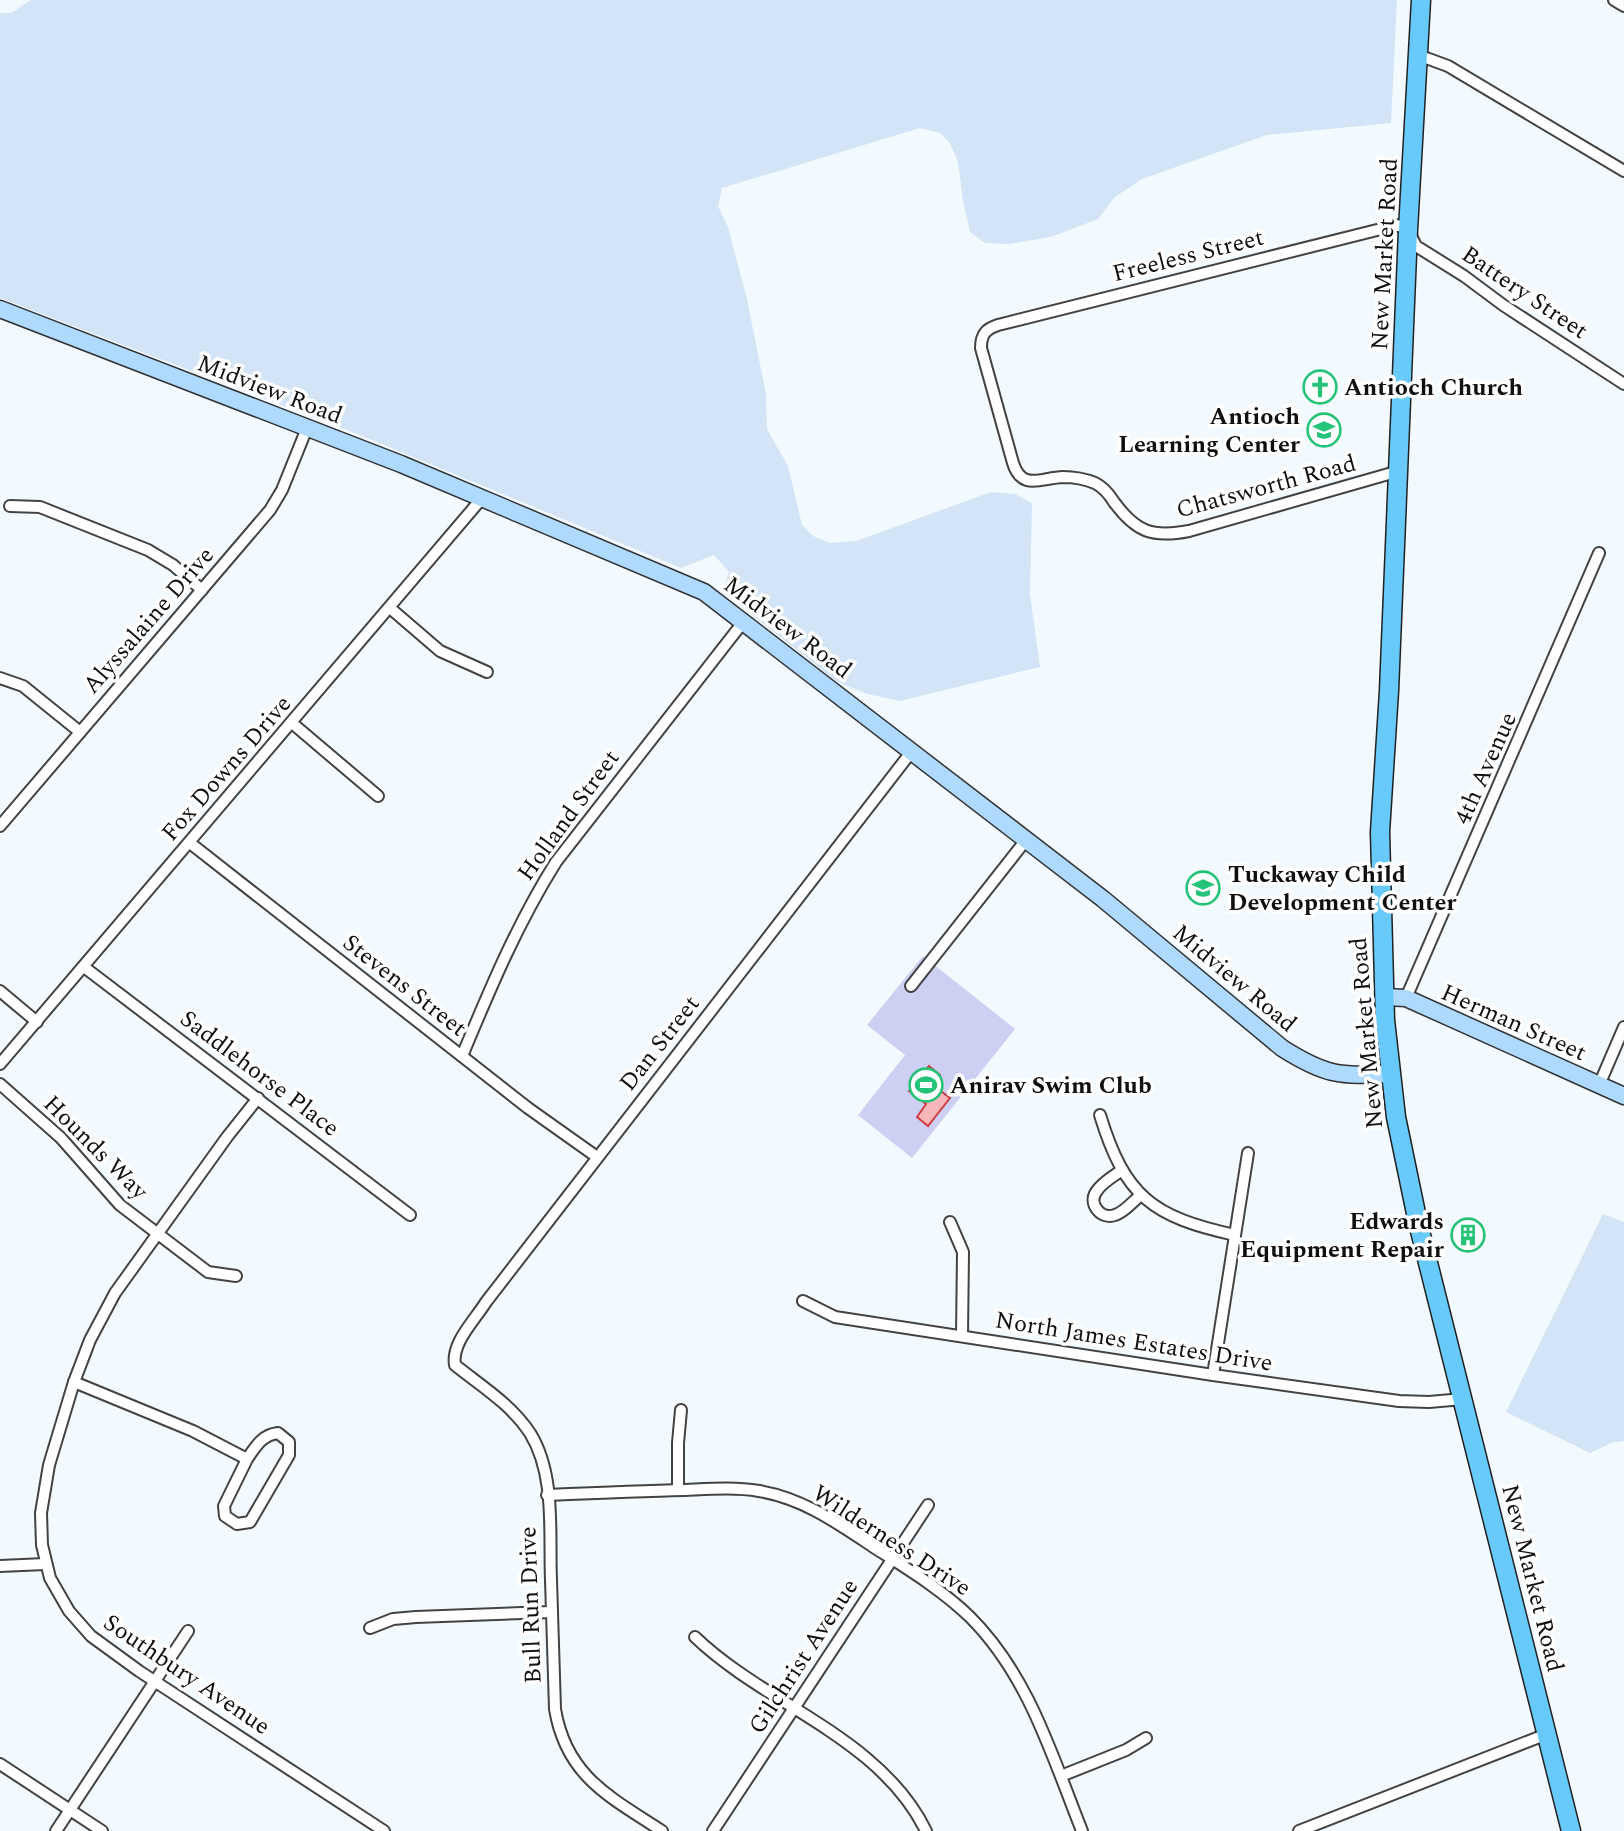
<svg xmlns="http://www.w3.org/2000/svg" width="1624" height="1831" viewBox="0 0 1624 1831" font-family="Spectral,serif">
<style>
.farmland{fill:#d2e4f6}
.pitch{fill:#cdd0f2}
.water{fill:#f7b7ba;stroke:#cf3c41;stroke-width:2}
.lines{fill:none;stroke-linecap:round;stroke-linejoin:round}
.street-casing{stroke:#434343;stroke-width:14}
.secondary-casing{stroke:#323232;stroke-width:19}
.primary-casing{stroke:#212121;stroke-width:21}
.street{stroke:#fff;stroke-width:10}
.secondary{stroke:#aedaff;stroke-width:16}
.primary{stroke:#68cafa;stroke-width:18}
.labels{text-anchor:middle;stroke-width:7;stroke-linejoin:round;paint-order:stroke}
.street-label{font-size:24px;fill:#101010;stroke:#fff}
.poi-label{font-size:24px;font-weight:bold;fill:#101010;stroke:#fff;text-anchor:start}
</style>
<rect width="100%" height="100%" fill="#f3faff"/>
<!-- farmland -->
<g class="farmland">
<polygon points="31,0 1397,0 1391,123 1267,135 1142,179 1115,197 1098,219 1051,237 1009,244 985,243 970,232 963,201 958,162 950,143 940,133 920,128 722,188 718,206 728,227 747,299 766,394 767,429 788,466 802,525 813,536 830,543 856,541 991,492 1015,494 1032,503 1030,594 1040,667 900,701 867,694 836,681 722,591 729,572 714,555 681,568 360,435 0,298 0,13 11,13"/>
<polygon points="1603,1214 1624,1222 1624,1441 1614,1442 1590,1453 1506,1412"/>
</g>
<!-- pitch -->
<polygon class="pitch" points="923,956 1015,1029 912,1158 858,1115 905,1055 867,1025"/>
<!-- water -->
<polygon class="water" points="929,1066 940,1075 933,1085 950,1098 928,1126 917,1117 926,1104 909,1091"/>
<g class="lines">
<defs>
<g id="street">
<polyline points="1614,0 1624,6"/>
<polyline points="1418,55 1448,66 1624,171"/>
<path d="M1399,471L1189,531C1152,538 1136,532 1114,502C1109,494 1103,487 1095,483C1085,479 1073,477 1063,477C1040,478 1022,491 1013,463L981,348C981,334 986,329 998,325L1397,225L1408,230L1416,246L1464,276L1503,305L1624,384"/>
<polyline points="10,506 40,507 148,550 173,565 202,590"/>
<polyline points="390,608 440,651 487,672"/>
<polyline points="0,678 23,686 80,732"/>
<polyline points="292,723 378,796"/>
<polyline points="0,826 270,510 282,490 307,428"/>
<polyline points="190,843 528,1108 597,1157"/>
<polyline points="84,967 410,1215"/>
<polyline points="911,986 1026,840"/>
<polyline points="0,991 37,1022"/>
<polyline points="1406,998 1599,553"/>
<path d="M462,1056C490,989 517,924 556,862L744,621"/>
<polyline points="0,1064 483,497"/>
<polyline points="0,1084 61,1138 120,1205 208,1272 236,1276"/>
<polyline points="1599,1085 1624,1027"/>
<polyline points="258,1098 227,1137 115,1293 90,1340 74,1382 49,1465 41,1513 42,1545 50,1578 69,1611 91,1636 139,1671 384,1831"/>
<path d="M1100,1115C1125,1197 1153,1217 1235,1235"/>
<path d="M1122,1170C1114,1176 1101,1183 1096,1192C1088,1204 1101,1220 1115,1215C1125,1212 1133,1201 1141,1195"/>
<polyline points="950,1222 963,1252 962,1336"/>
<polyline points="803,1301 835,1317 1213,1375 1399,1401 1429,1402 1463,1399"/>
<polyline points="1213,1375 1248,1153"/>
<path d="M74,1382L193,1431L247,1459L224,1506L225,1516L237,1524L250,1522L289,1455V1442L278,1433C262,1435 256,1446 247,1459"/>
<polyline points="678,1490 678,1443 681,1410"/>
<path d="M547,1495C593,1493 639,1491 685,1490C709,1489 734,1487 759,1491C802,1498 836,1522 872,1546C906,1568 941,1589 970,1617C1029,1676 1052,1756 1082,1831"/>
<polyline points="0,1566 45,1564"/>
<polyline points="370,1628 393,1619 416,1617 552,1612"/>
<path d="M695,1637C767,1706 880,1737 926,1831"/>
<polyline points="0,1764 102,1831"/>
<polyline points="1061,1776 1126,1750 1146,1738"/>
<polyline points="56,1831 188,1631"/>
<path d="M662,1831C610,1797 566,1776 555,1709C554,1666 552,1623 551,1580C549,1533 556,1475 530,1433C511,1404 481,1386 455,1365C451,1343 475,1320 486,1302L912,751"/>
<polyline points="713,1831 928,1505"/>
<polyline points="1299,1831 1547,1734"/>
</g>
<g id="secondary">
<path d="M0,309L401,464L704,592L1103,899L1282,1048C1326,1076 1339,1076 1390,1074"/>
<polyline points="1384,997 1406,998 1624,1096"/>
</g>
<polyline id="primary" points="1421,0 1408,230 1389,691 1380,832 1385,1020 1396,1117 1418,1223 1571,1831"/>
</defs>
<!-- street casing -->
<use href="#street" class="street-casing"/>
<!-- secondary casing -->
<use href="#secondary" class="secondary-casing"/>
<!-- primary casing -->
<use href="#primary" class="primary-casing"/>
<!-- street -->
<use href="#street" class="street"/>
<!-- secondary -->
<use href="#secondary" class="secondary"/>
<!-- primary -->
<use href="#primary" class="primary"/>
</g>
<!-- icons -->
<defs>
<symbol id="church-ring" viewBox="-11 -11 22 22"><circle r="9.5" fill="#fff" stroke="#25c378" stroke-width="1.5"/><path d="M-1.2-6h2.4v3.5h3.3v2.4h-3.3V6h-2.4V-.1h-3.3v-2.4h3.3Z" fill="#25c378"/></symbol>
<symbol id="school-ring" viewBox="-11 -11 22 22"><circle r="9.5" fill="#fff" stroke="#25c378" stroke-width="1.5"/><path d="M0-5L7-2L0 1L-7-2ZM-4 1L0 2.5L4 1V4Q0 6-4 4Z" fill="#25c378"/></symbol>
<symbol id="stadium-ring" viewBox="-11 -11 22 22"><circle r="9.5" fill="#fff" stroke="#25c378" stroke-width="1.5"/><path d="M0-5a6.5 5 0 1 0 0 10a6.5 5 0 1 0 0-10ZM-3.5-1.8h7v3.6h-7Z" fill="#25c378"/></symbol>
<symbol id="building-ring" viewBox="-11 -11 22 22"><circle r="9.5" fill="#fff" stroke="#25c378" stroke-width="1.5"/><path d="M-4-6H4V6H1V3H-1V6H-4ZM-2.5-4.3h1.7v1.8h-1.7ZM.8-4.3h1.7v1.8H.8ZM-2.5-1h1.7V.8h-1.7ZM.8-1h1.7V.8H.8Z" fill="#25c378"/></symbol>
</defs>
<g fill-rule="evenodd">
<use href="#church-ring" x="1301" y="368" width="38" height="38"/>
<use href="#school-ring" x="1305" y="411" width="38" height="38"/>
<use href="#school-ring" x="1184" y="869" width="38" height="38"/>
<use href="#stadium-ring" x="907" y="1066" width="38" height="38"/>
<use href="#building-ring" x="1449" y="1216" width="38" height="38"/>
</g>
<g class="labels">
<!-- street labels -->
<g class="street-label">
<text transform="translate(1384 254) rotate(-87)" y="8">New Market Road</text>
<text transform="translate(1188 255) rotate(-14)" y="8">Freeless Street</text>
<text transform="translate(1525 292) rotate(34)" y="8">Battery Street</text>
<text transform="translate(270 389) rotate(21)" y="8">Midview Road</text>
<text transform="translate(1266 486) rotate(-15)" y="8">Chatsworth Road</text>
<text transform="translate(148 620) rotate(-49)" y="8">Alyssalaine Drive</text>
<text transform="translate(788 627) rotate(37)" y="8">Midview Road</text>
<text transform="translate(226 768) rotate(-49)" y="8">Fox Downs Drive</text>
<text transform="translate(1485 768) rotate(-66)" y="8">4th Avenue</text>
<text transform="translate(568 815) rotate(-54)" y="8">Holland Street</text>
<text transform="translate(1235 978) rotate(40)" y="8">Midview Road</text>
<text transform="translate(405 985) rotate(38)" y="8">Stevens Street</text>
<text transform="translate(1514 1022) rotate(24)" y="8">Herman Street</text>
<text transform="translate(1366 1033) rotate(-95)" y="8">New Market Road</text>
<text transform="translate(659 1043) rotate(-52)" y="8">Dan Street</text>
<text transform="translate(260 1073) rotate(37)" y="8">Saddlehorse Place</text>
<text transform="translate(96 1147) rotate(45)" y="8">Hounds Way</text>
<text transform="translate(1134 1341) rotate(9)" y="8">North James Estates Drive</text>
<text transform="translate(892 1540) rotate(33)" y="8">Wilderness Drive</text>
<text transform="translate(1533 1578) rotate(76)" y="8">New Market Road</text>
<text transform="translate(530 1605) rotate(-92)" y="8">Bull Run Drive</text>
<text transform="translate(803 1656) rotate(-57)" y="8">Gilchrist Avenue</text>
<text transform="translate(187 1674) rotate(34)" y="8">Southbury Avenue</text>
</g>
<!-- poi labels -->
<g class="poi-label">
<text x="1344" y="395">Antioch Church</text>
<text x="1300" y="424" text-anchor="end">Antioch<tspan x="1300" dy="28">Learning Center</tspan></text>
<text x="1228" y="882">Tuckaway Child<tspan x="1228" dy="28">Development Center</tspan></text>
<text x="950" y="1093">Anirav Swim Club</text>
<text x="1444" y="1229" text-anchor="end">Edwards<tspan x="1444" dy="28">Equipment Repair</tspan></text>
</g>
</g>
</svg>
